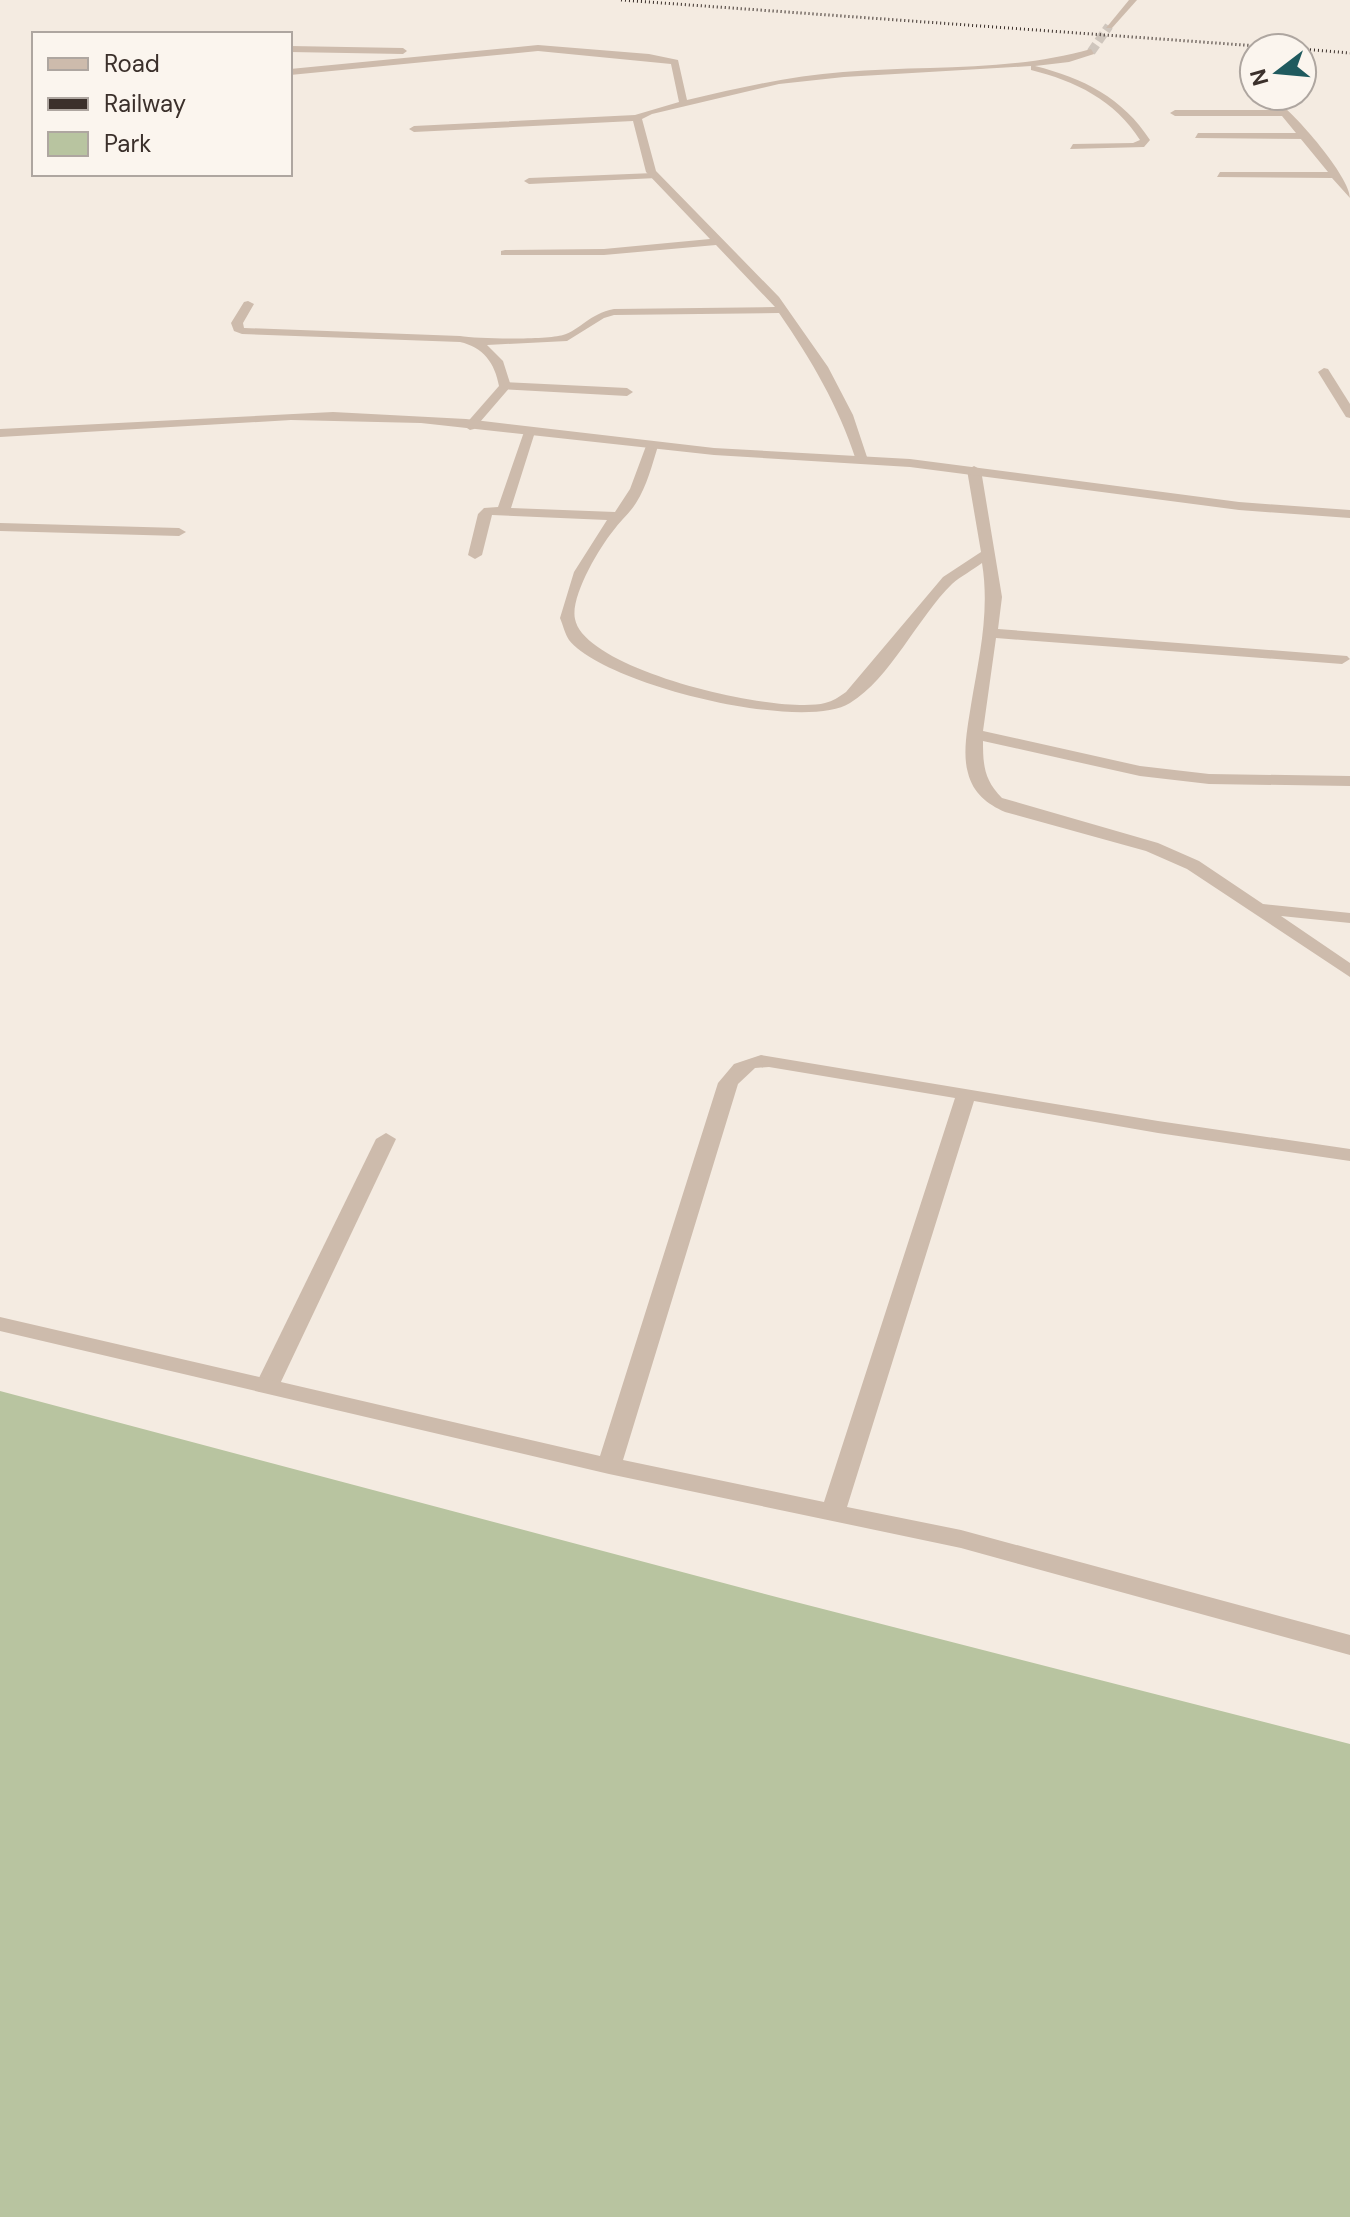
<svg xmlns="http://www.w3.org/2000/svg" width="1350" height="2217" viewBox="0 0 1350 2217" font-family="'DM Sans',sans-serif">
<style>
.green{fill:#b8c4a0}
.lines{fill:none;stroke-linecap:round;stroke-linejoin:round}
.minor-tunnel{stroke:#cfc6bd;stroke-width:9;stroke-dasharray:9 4;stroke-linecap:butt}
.service{fill:#cdbbac;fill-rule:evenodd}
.minor{fill:#cdbbac;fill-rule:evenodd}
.tertiary{fill:#cdbbac;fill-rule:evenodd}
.rail{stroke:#3b302b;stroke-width:3;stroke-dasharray:1 3;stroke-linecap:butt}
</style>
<rect width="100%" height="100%" fill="#f4ebe1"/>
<!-- green -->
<polygon class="green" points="0,1391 784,1599 1350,1744 1350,2217 0,2217"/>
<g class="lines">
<!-- minor-tunnel -->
<polyline class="minor-tunnel" points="1091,52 1109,26"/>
<!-- service -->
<g class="service">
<polygon points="1198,133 1306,133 1311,136 1306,139 1195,138"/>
<polygon points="654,173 657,178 529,184 524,181 529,178"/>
<polygon points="505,382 627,388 633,392 627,396 501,389 499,386"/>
<polygon points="386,1133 396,1139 279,1386 275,1392 259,1392 255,1386 376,1139"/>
</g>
<!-- minor -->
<g class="minor">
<polygon points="1129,0 1137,0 1112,28 1106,28"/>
<path d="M538,45L649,54L678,60L687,100C739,88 790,76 843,72C925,65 1011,72 1091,49L1094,54L1069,62L1035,66C1083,78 1123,98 1150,140L1144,147L1070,149L1073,144L1133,143L1140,140C1115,100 1075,81 1031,70V66L844,77L779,84L652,114L642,119L656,171L779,297L828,367L853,415L868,460L862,464L856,460C838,405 812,361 779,313L614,315L604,318L567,341L487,345L503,361L511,386L474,429L470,430L464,426L499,386C495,363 483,347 460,342L242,334L234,331L231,323L244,302L248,301L254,304L243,323L244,328L460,336C478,339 546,340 563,335C580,330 589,314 614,309L775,307L716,245L604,255H501V251L505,250L604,249L710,239L646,172L633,121L414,132L409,129L414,126L635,115L679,102L671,64L538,51L290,75V69Z"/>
<polygon points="290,46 403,48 407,51 403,54 290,52"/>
<path d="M1276,101C1295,113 1350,177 1350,198L1332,178L1217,177L1220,172H1328L1282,116H1175L1170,113L1175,110H1277L1271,104Z"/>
<polygon points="1324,368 1328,369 1350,404 1350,418 1346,417 1318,372"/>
<path d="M525,429L535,432L511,508L615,512L630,489L646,446L652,442L658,446C652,465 647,486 636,503C630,513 620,521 613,531C599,548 570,597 575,619C585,671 779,715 825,703C833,701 839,697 846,692L943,577L981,552L967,470L974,466L981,470L1002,597L998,629L1347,656L1350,659L1342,664L996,638L983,731L1140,766L1209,774L1350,776V786L1209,784L1140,776L983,741C983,765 984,780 1002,798L1158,843L1199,861L1263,904L1350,913V923L1281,916L1350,963V977L1187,869L1146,851L1005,812C987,804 973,793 968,773C962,753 968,725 971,705C979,657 990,612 982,563C973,570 961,576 952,584C918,617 890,679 850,703C802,733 603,684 569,640C565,634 563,625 560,618L574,572L607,520L492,515L482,555L475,559L468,555L478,514L484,508L498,507Z"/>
<polygon points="0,523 179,528 186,532 179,536 0,531"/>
<path d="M761,1055L1158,1121L1350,1149V1161L1158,1133L974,1101L847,1507L961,1530L1350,1635V1655L961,1548L609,1474L0,1331V1317L600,1456L718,1083L734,1064ZM769,1067L955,1098L824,1502L623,1460L738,1084L755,1068Z"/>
</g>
<!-- tertiary -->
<polygon class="tertiary" points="333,412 466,419 714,448 910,459 1239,502 1350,510 1350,518 1239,510 910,467 714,455 421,423 291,420 0,437 0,429"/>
<!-- rail -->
<g class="rail">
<polyline points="621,0 1285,48"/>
<polyline points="1302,49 1350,53"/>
</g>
</g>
<!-- legend -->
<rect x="32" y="32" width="260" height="144" fill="#fbf5ee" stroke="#aea6a0" stroke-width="2"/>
<rect x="48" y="58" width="40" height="12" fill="#cdbbac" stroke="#aea6a0" stroke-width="2"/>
<text x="104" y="72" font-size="24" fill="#3b302b">Road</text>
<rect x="48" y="98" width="40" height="12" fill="#3b302b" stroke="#aea6a0" stroke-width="2"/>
<text x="104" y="112" font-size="24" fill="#3b302b">Railway</text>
<rect x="48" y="132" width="40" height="24" fill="#b8c4a0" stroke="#aea6a0" stroke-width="2"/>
<text x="104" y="152" font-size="24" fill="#3b302b">Park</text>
<!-- north arrow -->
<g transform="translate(1278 72) rotate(254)"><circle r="38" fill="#fbf5ee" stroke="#aea6a0" stroke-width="2"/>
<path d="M0-6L14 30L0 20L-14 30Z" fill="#1f5a5e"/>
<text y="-12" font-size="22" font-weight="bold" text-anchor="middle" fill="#3b302b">N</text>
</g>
</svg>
